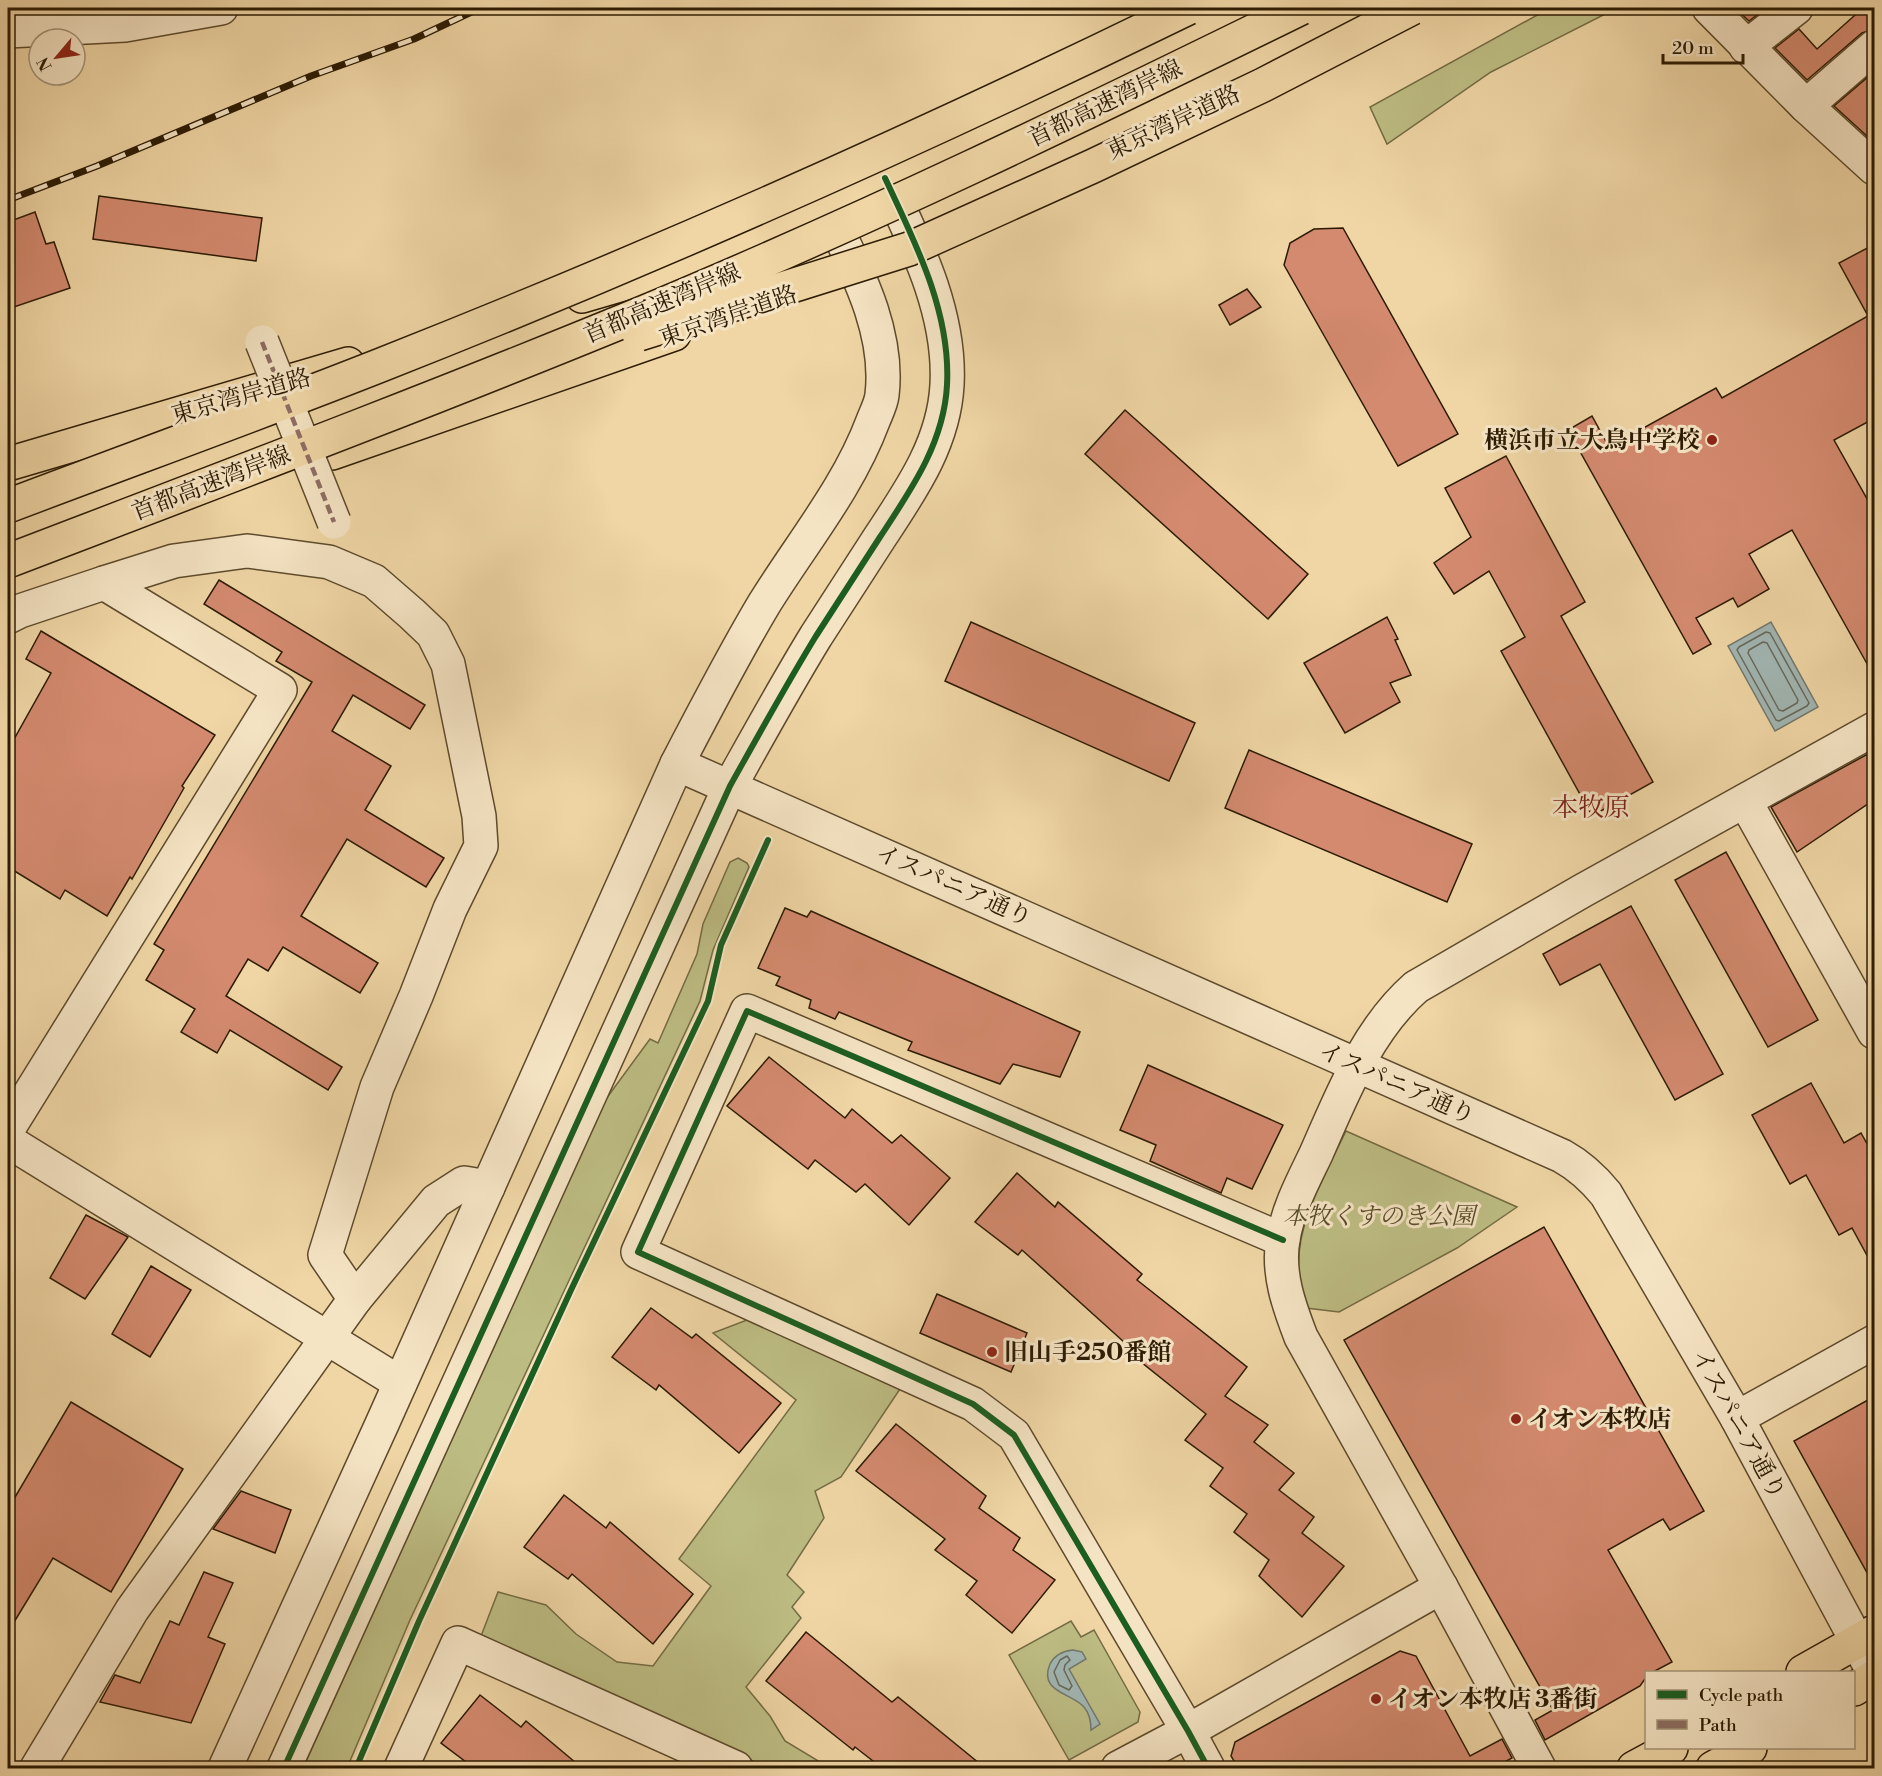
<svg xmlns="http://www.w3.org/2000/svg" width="1882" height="1776" viewBox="0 0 1882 1776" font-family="'Libre Bodoni','Noto Serif JP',serif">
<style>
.green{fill:#bdbd83;stroke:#746c43;stroke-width:1.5}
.water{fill:#a1b6b3;stroke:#72786d;stroke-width:1.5}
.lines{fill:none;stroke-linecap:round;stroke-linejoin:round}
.shore{stroke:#66685b;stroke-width:1.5}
.building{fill:#d48a6f;stroke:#2c1b03;stroke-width:1.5}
.minor-casing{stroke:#5d4a2c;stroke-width:36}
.major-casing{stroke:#2c1b03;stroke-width:36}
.highway-casing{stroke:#2c1b03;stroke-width:36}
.minor{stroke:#f5e4c4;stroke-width:33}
.major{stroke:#f0d6a5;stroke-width:33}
.highway{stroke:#f0d6a5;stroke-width:33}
.rail-casing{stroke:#2c1b03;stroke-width:7}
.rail{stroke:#f5e4c4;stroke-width:4.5;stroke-dasharray:14;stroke-linecap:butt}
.minor-bridge-casing{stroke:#5d4a2c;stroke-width:36;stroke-linecap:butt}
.highway-bridge-casing{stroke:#2c1b03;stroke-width:36;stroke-linecap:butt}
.minor-bridge{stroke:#f5e4c4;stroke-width:33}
.highway-bridge{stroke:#f0d6a5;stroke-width:33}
.quiet{stroke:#8d6e63;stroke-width:4.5;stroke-dasharray:9 4.5;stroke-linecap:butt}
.cycleway-casing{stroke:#f5e4c4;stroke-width:10}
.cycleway{stroke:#1b5e20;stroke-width:6}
.poi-dot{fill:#8f2418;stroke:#f5e4c4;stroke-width:2}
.labels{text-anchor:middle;stroke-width:6;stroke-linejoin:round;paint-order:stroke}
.street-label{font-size:24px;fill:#2c1b03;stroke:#f5e4c4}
.poi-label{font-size:24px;font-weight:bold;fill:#2c1b03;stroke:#f5e4c4;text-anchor:start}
.park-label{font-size:24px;font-style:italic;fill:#584c29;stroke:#f5e4c4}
.neighbourhood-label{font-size:26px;fill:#7a1f14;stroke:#f5e4c4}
</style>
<rect width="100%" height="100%" fill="#f0d6a5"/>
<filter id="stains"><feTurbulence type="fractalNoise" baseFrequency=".00333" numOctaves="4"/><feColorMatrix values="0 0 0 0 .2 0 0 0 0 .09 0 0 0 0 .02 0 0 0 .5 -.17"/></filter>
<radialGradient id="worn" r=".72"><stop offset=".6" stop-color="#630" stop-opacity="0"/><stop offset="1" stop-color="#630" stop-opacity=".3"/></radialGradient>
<!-- green -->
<g class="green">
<polygon points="1550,8 1617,8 1491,72 1387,144 1370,107"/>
<polygon points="738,858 747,863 749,867 713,950 700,1001 410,1620 347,1768 303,1768 606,1099 650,1039 658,1043 697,954 703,924 730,862"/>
<path d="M1346,1131L1517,1207L1457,1248L1339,1312L1306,1308C1304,1296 1300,1284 1299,1272C1295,1223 1326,1173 1346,1131Z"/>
<polygon points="752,1318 902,1386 841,1477 815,1491 824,1518 787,1575 804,1592 792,1607 801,1618 746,1687 770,1716 785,1741 830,1768 768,1768 481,1636 498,1592 546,1605 576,1634 617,1662 653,1666 711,1586 679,1559 796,1400 713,1333"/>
<polygon points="1071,1621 1081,1637 1094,1630 1140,1712 1138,1722 1069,1760 1009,1655"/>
</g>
<!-- water -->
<g class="water">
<polygon points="1771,622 1818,707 1775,731 1728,646"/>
<path d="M1073,1650L1082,1652L1086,1659L1069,1669L1100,1724L1091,1730C1091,1721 1090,1714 1084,1707C1072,1693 1038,1692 1050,1664C1055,1654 1063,1651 1073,1650Z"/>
</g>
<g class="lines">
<!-- shore -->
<g class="shore">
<polygon points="1766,632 1770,633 1809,703 1807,706 1779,721 1776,720 1737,650 1739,647"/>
<polygon points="1763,642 1767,643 1798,700 1797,703 1783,711 1779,710 1748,653 1749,650"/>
<polygon points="1067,1656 1070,1660 1065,1665 1064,1670 1072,1686 1069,1690 1059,1685 1054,1672 1060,1660"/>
</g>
</g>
<!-- building -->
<g class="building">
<polygon points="1735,8 1766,8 1749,21"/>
<polygon points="1863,8 1875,8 1875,29 1862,33 1807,80 1775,48 1799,29 1817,49"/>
<polygon points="1875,71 1875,131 1868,137 1834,106"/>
<polygon points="99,196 262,218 256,261 93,239"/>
<polygon points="35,212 46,244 54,242 70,288 8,309 8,222"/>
<polygon points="1343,228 1458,434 1398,466 1284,265 1290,243 1314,229"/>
<polygon points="1875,244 1875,418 1834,440 1875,513 1875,678 1792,530 1749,554 1769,589 1738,607 1733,598 1696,618 1711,644 1693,654 1568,430 1592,416 1609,447 1716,388 1722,398 1868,316 1839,263"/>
<polygon points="1247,289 1261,307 1230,325 1219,305"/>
<polygon points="1125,410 1308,574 1268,619 1085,454"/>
<polygon points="1506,456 1585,602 1561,616 1653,782 1592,816 1501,651 1525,637 1489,571 1454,594 1434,563 1471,537 1445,488"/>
<polygon points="219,580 425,705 410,729 353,695 332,731 391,766 365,810 444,858 426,887 347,839 301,916 378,963 360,993 283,947 268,971 248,959 226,996 342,1067 328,1090 230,1030 217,1053 181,1032 195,1009 146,980 164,950 154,944 312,682 276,661 282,652 204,604"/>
<polygon points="1387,617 1398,639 1395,640 1411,675 1390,683 1400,702 1345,733 1304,663"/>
<polygon points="971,622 1195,723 1169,781 945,681"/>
<polygon points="41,631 215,735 182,786 184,788 132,879 130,877 107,916 65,890 60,899 8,867 8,750 51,673 26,659"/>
<polygon points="1249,750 1472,844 1447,902 1225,808"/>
<polygon points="1875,750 1875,799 1797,852 1771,807"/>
<polygon points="1726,852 1818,1020 1768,1047 1675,880"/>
<polygon points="1631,906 1723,1074 1675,1100 1600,964 1560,985 1543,954"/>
<polygon points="785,908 807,917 811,911 1080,1032 1060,1077 1013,1064 1000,1084 908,1050 912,1042 839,1012 835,1019 809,1008 811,1000 776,985 780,977 758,968"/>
<polygon points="769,1057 845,1118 852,1109 892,1143 901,1135 950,1178 909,1225 865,1184 856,1192 815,1160 808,1169 727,1106"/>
<polygon points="1148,1065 1283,1125 1252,1189 1227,1178 1221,1193 1150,1161 1156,1145 1120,1130"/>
<polygon points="1811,1083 1844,1143 1861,1133 1875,1158 1875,1270 1852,1228 1839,1235 1806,1175 1790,1184 1752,1115"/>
<polygon points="1017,1173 1055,1207 1058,1202 1142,1274 1137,1280 1247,1367 1225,1396 1268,1425 1254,1442 1294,1473 1279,1490 1314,1517 1302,1533 1344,1566 1302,1617 1259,1576 1269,1560 1234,1532 1247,1514 1210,1486 1223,1468 1185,1440 1206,1414 1121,1346 1124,1342 1022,1250 1018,1255 975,1222"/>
<polygon points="86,1215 128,1237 85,1299 50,1278"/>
<polygon points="1544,1227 1704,1511 1670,1530 1663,1519 1608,1550 1672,1662 1653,1672 1647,1672 1647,1676 1640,1686 1545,1740 1535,1720 1553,1710 1344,1340"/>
<polygon points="151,1266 191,1290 150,1357 112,1334"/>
<polygon points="937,1294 1027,1333 1011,1372 920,1333"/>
<polygon points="651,1308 692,1338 696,1334 781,1403 739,1453 659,1385 656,1390 612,1357"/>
<polygon points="1875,1396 1875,1587 1794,1441"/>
<polygon points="71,1402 183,1469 111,1592 53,1558 8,1632 8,1509"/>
<polygon points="896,1424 986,1496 979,1508 1020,1538 1013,1550 1055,1580 1012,1633 966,1595 977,1581 935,1550 945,1539 856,1471"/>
<polygon points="241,1491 291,1510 275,1553 213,1529"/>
<polygon points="564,1495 606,1528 610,1522 693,1594 653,1644 572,1574 568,1579 524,1547"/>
<polygon points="204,1572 233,1583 208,1637 225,1644 191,1723 100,1702 115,1675 140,1683 170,1621 179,1625"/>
<polygon points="806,1632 892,1702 898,1697 985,1768 882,1768 855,1747 853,1750 766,1681"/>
<polygon points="1400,1651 1416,1656 1470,1756 1502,1739 1512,1758 1494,1768 1238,1768 1231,1756 1235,1742"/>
<polygon points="480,1695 521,1727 526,1721 582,1768 474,1768 441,1743"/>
</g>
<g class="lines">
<defs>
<g id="minor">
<polyline points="1709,8 1806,106 1874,168"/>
<polyline points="8,31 125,25 221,8"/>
<polyline points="1746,47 1796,8"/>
<polyline points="1806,106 1874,47"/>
<polyline points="104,583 174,561 247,551 329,562 374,581 412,614 433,634 448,664 479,816 481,846 450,909 416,996 377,1087 325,1255 355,1299"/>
<polyline points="8,617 20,611 104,583 280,690 8,1129"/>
<path d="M677,764L1562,1156C1580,1166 1593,1178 1606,1194L1737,1418L1874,1673"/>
<polyline points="1745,801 1874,1032"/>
<polyline points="8,1141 400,1383"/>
<polyline points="1737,1418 1874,1342"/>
<polyline points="37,1768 132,1610 355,1299 436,1201 464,1183 488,1187"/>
<path d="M225,1768L382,1424L677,764C705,710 733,656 764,604C801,544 848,488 873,421C876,413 881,404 882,395C890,329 853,264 826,206"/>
<path d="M284,1768L730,786C758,736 786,685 816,636C837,603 859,570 880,537C911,490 944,443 947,385C951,312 915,242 885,178"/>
<polyline points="401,1768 458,1643 736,1768"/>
<polyline points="1118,1768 1188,1731 1441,1587"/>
<polyline points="1208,1768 1188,1731 1014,1435 973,1404 638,1252 747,1011 1283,1240"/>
<path d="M1539,1768L1441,1587L1301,1337C1289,1306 1277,1273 1283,1239C1288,1209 1303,1181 1316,1154C1342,1095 1367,1030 1416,987L1582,891L1874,729"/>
</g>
<g id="major">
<polyline points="1803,1672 1874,1632"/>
<polyline points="1854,1689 1874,1677"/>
<polyline points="1634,1768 1671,1748"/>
<polyline points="1713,1768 1750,1748"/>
</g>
<g id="highway">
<polyline points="582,296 695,263 826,206 1235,8"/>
<polyline points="332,453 674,334"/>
<polyline points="8,464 348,364"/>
</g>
</defs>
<!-- minor casing -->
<use href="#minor" class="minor-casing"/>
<!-- major casing -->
<use href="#major" class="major-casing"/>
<!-- highway casing -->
<use href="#highway" class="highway-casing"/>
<!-- minor -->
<use href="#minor" class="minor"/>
<!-- major -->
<use href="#major" class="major"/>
<!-- highway -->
<use href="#highway" class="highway"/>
<defs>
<polyline id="rail" points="8,200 97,166 311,76 414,39 480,8"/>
</defs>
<!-- rail casing -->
<use href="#rail" class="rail-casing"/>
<!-- rail -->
<use href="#rail" class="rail"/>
<defs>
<polyline id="minor-bridge" points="262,342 334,522"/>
<g id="highway-bridge">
<polyline points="639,334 909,249 1093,166 1263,85 1412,8"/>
<path d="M8,506C132,459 257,414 381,365C655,257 924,137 1188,8"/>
<path d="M8,561C217,481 426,402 633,317C860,223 1081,116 1301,8"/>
</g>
</defs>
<!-- minor-bridge casing -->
<use href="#minor-bridge" class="minor-bridge-casing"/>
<!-- highway-bridge casing -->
<use href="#highway-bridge" class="highway-bridge-casing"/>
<!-- minor-bridge -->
<use href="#minor-bridge" class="minor-bridge"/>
<!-- highway-bridge -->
<use href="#highway-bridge" class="highway-bridge"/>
<!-- quiet -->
<polyline class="quiet" points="262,342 334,522"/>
<defs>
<g id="cycleway">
<path d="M284,1768L730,786C758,736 786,685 816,636C837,603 859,570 880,537C911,490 944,443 947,385C951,312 915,242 885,178"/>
<polyline points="356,1768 419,1621 571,1290 708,1001 721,945 768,840"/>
<polyline points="1208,1768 1188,1731 1014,1435 973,1404 638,1252 747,1011 1283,1240"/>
</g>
</defs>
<!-- cycleway casing -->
<use href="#cycleway" class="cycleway-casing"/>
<!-- cycleway -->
<use href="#cycleway" class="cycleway"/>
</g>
<!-- markers -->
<g class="poi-dot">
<circle cx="1712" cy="440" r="6"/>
<circle cx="992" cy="1352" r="6"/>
<circle cx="1516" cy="1419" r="6"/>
<circle cx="1376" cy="1699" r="6"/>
</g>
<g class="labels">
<!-- street labels -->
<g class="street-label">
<text transform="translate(1105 103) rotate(-26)" y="8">首都高速湾岸線</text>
<text transform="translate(1173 122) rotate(-25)" y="8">東京湾岸道路</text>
<text transform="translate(662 303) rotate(-23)" y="8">首都高速湾岸線</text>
<text transform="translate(728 316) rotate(-19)" y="8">東京湾岸道路</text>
<text transform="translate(241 396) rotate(-16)" y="8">東京湾岸道路</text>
<text transform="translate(211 483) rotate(-21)" y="8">首都高速湾岸線</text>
<text transform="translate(954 885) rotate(24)" y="8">イスパニア通り</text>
<text transform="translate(1397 1083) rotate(24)" y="8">イスパニア通り</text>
<text transform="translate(1739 1424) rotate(61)" y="8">イスパニア通り</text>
</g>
<!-- poi labels -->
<g class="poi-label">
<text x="1700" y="448" text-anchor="end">横浜市立大鳥中学校</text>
<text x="1004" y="1360">旧山手250番館</text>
<text x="1528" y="1427">イオン本牧店</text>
<text x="1388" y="1707">イオン本牧店 3番街</text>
</g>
<!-- park labels -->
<g class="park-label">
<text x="1379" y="1224">本牧くすのき公園</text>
</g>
<!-- neighbourhood labels -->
<g class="neighbourhood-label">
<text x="1591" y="816">本牧原</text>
</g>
</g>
<!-- margin -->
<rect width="1882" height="1776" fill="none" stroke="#f0d6a5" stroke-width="30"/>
<rect x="9" y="9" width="1864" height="1758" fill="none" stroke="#2c1b03" stroke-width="3"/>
<rect x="15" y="15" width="1852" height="1746" fill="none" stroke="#2c1b03" stroke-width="1.5"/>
<!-- legend -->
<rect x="1645" y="1671" width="210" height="78" fill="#f5e4c4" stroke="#a59477" stroke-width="1.5"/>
<rect x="1657" y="1690" width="30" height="9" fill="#1b5e20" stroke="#a59477" stroke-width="1.5"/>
<text x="1699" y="1701" font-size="18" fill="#2c1b03">Cycle path</text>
<rect x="1657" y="1720" width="30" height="9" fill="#8d6e63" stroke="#a59477" stroke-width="1.5"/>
<text x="1699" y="1731" font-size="18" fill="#2c1b03">Path</text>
<!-- north arrow -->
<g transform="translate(57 57) rotate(241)"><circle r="28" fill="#f5e4c4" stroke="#a59477" stroke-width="1.5"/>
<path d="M0-4.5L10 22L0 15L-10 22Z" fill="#8f2418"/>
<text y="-9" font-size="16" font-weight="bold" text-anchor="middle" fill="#2c1b03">N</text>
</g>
<!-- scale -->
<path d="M1663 54v9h80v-9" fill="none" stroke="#2c1b03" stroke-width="3"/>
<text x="1672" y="54" font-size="18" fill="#2c1b03" stroke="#f5e4c4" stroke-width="4.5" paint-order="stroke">20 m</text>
<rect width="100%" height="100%" filter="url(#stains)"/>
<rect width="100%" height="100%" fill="url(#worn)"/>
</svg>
